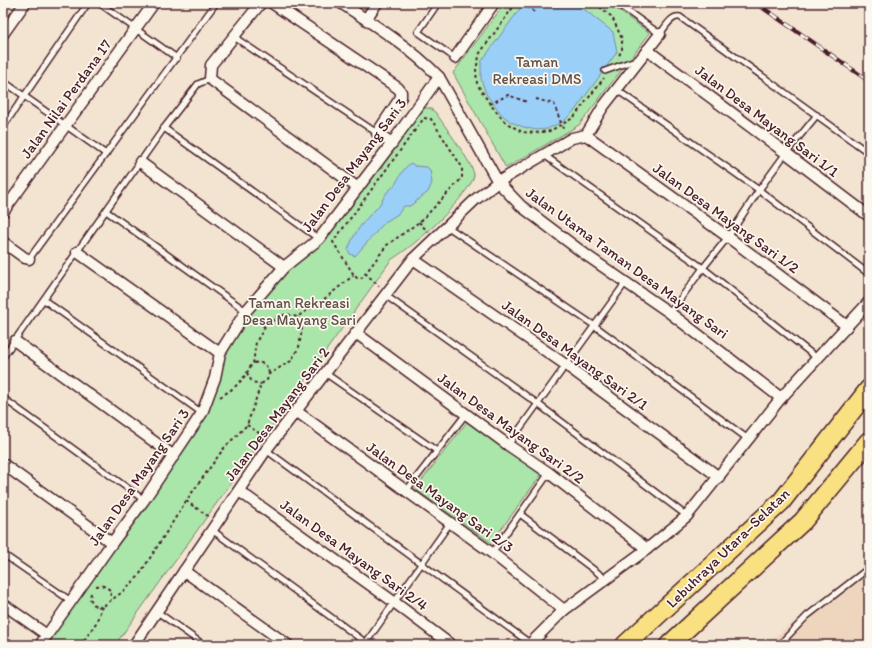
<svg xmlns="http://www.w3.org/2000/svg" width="872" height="648" viewBox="0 0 872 648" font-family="Itim,sans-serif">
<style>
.built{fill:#eed6be}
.green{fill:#aae5aa;stroke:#7a826a}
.water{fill:#9acff8;stroke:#7a89a6}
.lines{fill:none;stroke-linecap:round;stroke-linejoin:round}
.service-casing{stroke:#4a1f2b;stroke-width:8}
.minor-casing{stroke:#4a1f2b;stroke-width:13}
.motorway-casing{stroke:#4a1f2b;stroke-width:21}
.path{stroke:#4a1f2b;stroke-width:2;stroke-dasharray:3 3;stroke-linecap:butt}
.service{stroke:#fbf7ec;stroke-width:5}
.minor{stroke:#fbf7ec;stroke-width:10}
.motorway{stroke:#f9e181;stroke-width:18}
.rail-casing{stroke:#4a1f2b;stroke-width:4.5}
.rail{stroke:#fbf7ec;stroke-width:3;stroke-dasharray:9;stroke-linecap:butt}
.labels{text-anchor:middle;stroke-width:3.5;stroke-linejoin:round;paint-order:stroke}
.park-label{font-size:15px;fill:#62504b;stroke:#fbf7ec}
.street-label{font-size:15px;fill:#4a1f2b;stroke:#fbf7ec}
</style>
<rect width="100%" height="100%" fill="#f3e4d1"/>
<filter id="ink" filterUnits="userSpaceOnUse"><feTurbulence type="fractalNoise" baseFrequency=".025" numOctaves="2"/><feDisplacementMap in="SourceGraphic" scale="8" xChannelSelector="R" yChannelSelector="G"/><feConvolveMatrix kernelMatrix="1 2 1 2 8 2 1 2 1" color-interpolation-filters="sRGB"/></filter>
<g filter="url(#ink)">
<!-- built -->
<polygon class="built" points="869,562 869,645 765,645"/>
<!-- green -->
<g class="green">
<polygon points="505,3 608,3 650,33 579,125 506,168 453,73"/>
<path d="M421,108H430L436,113C443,124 474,165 474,175C473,189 430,231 418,240C410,247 400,254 391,260L115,645H36L198,419L218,351L263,283L273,271L321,242Z"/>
<polygon points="467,422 541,475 491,543 415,489"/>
</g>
<!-- water -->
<g class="water">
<polygon points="524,3 576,3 613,32 617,52 576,109 564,121 547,129 536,130 523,127 511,122 502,115 486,94 481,79 481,62"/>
<path d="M411,163L415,166L427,167L430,170L432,183L428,192L410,206H404L398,214L385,222L355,256L350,254L348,250C353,234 364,220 376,209C380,205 384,196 388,191C389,190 391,189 393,187C399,180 402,168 411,163Z"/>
</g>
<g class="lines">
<defs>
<g id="service">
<polyline points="99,3 177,58"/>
<polyline points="438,3 418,32 455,58"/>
<path d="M616,3L660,34C665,28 671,15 680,17L869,153"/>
<polyline points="234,37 377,133"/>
<polyline points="605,71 638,59"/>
<polyline points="3,81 106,154"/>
<polyline points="617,90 759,190 869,274"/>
<polyline points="3,127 88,3"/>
<polyline points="164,128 319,239"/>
<polyline points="544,155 703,268 817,358"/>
<polyline points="106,211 246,311"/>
<polyline points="448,227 595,326 748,439"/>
<polyline points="29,259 216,3"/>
<polyline points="385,295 538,404 687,516"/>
<polyline points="44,300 202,413"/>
<polyline points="670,313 703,268 728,237 759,190 786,153 817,115"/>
<polyline points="3,357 164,128 198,84 210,79"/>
<polyline points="325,373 437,451"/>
<polyline points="3,398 144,500"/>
<polyline points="508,445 626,282"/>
<polyline points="266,450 531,644"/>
<polyline points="406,491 466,414"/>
<polyline points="520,514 606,579"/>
<polyline points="212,530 369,645"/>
<polyline points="492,553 549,473"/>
<polyline points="3,554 71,601"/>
<polyline points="156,611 204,645"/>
<polyline points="365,644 450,523"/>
<polyline points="779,645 807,616 869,568"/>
</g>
<g id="minor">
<polyline points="262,3 260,4 211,65 210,79 358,188"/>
<polyline points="272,3 398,88 401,92 401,97 377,133 392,143"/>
<path d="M341,3C375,25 411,48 439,77L498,182L521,206L586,255L670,313L781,398"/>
<polyline points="366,19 377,3"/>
<polyline points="3,34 25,3"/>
<polyline points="647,50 786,153 869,216"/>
<polyline points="455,58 494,3"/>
<polyline points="586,135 728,237 847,326"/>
<polyline points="140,162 284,267"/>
<polyline points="3,212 154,3"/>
<polyline points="3,242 25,258 29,259"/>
<polyline points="77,252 220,353"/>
<polyline points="413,259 566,365 719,477"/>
<polyline points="356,333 508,445 549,473 647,549"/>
<polyline points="15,341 174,456"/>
<polyline points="296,411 492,553 564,610"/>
<polyline points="3,464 112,543"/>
<polyline points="239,491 394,602 451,645"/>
<polyline points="184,571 288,645"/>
<polyline points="3,604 47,635"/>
<polyline points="40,645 112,543 144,500 202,413 215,378 220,353 246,311 284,267 319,239 392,143 439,77"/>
<polyline points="134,645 266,450 413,259 476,199 498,182 572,138 586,135 603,107 660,34"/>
<polyline points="529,645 564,610 647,549 687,516 781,398 869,302"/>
</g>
<g id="motorway">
<polyline points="625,645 781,502 869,389"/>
<polyline points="669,645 803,521 869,441"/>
</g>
</defs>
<!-- service casing -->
<use href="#service" class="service-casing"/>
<!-- minor casing -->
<use href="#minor" class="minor-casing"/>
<!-- motorway casing -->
<use href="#motorway" class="motorway-casing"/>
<!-- path -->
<g class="path">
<polyline points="516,3 480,53 476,69 477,84 490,104 505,122 522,132 535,133 550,131 573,118 604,78"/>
<polyline points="522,3 536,13"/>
<polyline points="595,3 612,17 622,39 622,49 618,58"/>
<polyline points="536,99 554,104 564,131"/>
<polyline points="490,104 508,95 527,102"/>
<polygon points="424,118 431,119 462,167 462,178 422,220 387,245 362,278 357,278 354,275 333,242"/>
<polyline points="419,222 428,232"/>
<polyline points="365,273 379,286"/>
<polyline points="253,318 265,327"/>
<path d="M254,363C262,361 268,365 269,374"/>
<polyline points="247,373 252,382 261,384"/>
<path d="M220,397C230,391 240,384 246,374C249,370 249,367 253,364L256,342L265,327L277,317L287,314L297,317L323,300L354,275"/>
<polyline points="247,425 265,437"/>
<polyline points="186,501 208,516"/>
<path d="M96,586C102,585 105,586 110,590L111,600"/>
<polyline points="91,593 90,599 95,606 102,607 121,593 138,577 186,501 209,469 224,448 247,425 261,384 267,380 269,374 291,361 299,347 302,329 297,317"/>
<polyline points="83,642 87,645"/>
<polyline points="81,645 96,623 102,607"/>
</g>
<!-- service -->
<use href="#service" class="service"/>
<!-- minor -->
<use href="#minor" class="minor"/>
<!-- motorway -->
<use href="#motorway" class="motorway"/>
<defs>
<polyline id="rail" points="756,3 869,81"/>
</defs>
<!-- rail casing -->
<use href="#rail" class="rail-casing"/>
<!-- rail -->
<use href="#rail" class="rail"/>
</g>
</g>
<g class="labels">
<!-- park labels -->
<g class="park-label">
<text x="537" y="67">Taman<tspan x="537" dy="17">Rekreasi DMS</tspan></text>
<text x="299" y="308">Taman Rekreasi<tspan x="299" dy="17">Desa Mayang Sari</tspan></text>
</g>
<!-- street labels -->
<g class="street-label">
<text transform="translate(66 99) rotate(-54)" y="5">Jalan Nilai Perdana 17</text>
<text transform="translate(767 121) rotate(37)" y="5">Jalan Desa Mayang Sari 1/1</text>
<text transform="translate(354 165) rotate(-53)" y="5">Jalan Desa Mayang Sari 3</text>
<text transform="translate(726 218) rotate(36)" y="5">Jalan Desa Mayang Sari 1/2</text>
<text transform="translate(627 263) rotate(36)" y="5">Jalan Utama Taman Desa Mayang Sari</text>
<text transform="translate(575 355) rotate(36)" y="5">Jalan Desa Mayang Sari 2/1</text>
<text transform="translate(277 414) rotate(-53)" y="5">Jalan Desa Mayang Sari 2</text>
<text transform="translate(511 428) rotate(36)" y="5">Jalan Desa Mayang Sari 2/2</text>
<text transform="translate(139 477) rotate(-55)" y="5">Jalan Desa Mayang Sari 3</text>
<text transform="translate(440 497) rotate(36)" y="5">Jalan Desa Mayang Sari 2/3</text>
<text transform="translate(728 548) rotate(-44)" y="5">Lebuhraya Utara–Selatan</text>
<text transform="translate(354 555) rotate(36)" y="5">Jalan Desa Mayang Sari 2/4</text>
</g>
</g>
<!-- margin -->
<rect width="872" height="648" fill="none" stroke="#fbf7ec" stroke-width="16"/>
<rect x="8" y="8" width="856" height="632" fill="none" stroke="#4a1f2b" stroke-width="1.5" filter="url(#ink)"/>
</svg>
